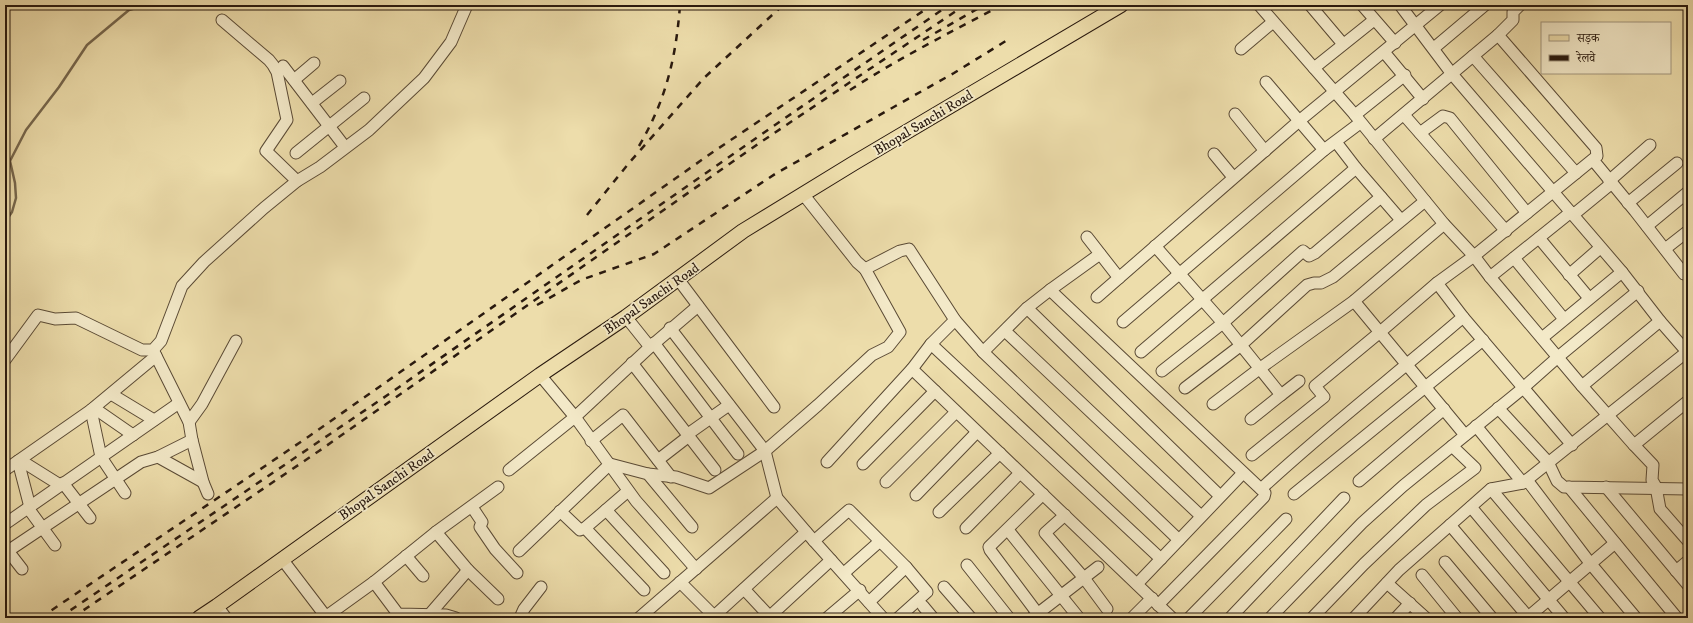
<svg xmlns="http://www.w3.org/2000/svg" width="1693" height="623" viewBox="0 0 1693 623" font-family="'IM FELL DW Pica','Noto Serif Devanagari',serif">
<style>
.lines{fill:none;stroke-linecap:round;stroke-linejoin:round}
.stream{stroke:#76664c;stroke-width:2.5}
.minor-casing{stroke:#5a4a35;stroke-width:13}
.major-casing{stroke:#29190e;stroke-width:16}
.minor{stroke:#f3e9c8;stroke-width:11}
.major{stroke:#edddab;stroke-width:14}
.rail{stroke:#29190e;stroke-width:2.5;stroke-dasharray:7 7;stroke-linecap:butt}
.labels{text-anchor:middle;stroke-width:3.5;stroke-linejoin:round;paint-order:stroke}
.street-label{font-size:14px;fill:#29190e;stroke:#f3e9c8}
</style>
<rect width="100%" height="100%" fill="#edddab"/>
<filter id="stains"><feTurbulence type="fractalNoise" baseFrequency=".005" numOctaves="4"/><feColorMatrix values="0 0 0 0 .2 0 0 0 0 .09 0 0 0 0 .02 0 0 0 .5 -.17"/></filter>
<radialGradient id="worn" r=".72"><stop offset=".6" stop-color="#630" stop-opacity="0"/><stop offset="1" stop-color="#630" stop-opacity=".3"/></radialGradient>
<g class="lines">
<!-- stream -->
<polyline class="stream" points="5,222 12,212 16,198 15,183 10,161 26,130 59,87 87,45 129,10 147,5"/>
<defs>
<g id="minor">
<polyline points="1259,5 1355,115 1444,224 1474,256 1490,277 1582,386 1634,445 1653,465 1652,480 1656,487 1660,509 1688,541"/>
<polyline points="1310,5 1343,44"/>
<polyline points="1362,5 1395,43"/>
<polyline points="1400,5 1452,74 1622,272 1660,321 1688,353"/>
<polyline points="222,20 269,60 273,65 277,72 287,120 266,151 297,181"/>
<polyline points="1434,48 1485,5"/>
<polyline points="1241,49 1273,22"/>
<polyline points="1384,52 1423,99"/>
<polyline points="1473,56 1576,173"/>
<polyline points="283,66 345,147"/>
<polyline points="1314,68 1374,20"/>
<polyline points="294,80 314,63"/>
<polyline points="1266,82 1324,150"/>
<polyline points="312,103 340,81"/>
<polyline points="1235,114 1265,151"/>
<polyline points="1355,115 1405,75"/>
<polyline points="1404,115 1506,231"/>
<polyline points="1420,133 1443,116 1450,118 1527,213"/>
<polyline points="1374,139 1498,35 1513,20 1513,12 1520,5"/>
<polyline points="1336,142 1356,168 1401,220"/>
<polyline points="296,153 364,98"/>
<polyline points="1214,154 1233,177"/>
<polyline points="1593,160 1635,211 1684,274 1688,271"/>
<polyline points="1609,181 1650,145"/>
<polyline points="803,194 857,262 865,269 900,251 909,249 955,320 983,352 1027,308 1050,290 1265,493 1264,497 1158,605"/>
<polyline points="1628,203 1677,163"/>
<polyline points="1573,215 1612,183"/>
<polyline points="1647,226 1688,192"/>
<polyline points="1087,237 1119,278"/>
<polyline points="1539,238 1589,298"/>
<polyline points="1155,246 1223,323 1281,395 1299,381"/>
<polyline points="1665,249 1688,231"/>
<polyline points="1514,258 1564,319"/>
<polyline points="1569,275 1600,248"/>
<polyline points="1490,277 1571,212"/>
<polyline points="678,279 774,407"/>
<polyline points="1437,283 1463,317 1572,445"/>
<polyline points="1050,290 1100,254"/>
<polyline points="1097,297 1299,121 1440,5"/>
<polyline points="1354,301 1465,435"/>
<polyline points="1027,308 1220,496"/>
<polyline points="626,317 650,347"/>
<polyline points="1123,322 1324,150 1360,123"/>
<polyline points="670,328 765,451 777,498 814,541 883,618"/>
<polyline points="1005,331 1201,516"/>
<polyline points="1542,338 1622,272"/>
<polyline points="654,343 738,454"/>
<polyline points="931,344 1161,559"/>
<polyline points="153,350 189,422 192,440 203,482 208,494"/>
<polyline points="983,352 1179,540"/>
<polyline points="1141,352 1356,168"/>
<polyline points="5,360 38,315 55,319 76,318 142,350 153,350 161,341 182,286 204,262 264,208 297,181 320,167 369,130 424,78 451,42 467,5"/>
<polyline points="632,363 715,470"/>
<polyline points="912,369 1172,618"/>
<polyline points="1162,371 1223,323 1303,251 1309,256 1315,253 1381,197"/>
<polyline points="540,375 575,417 636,501 696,569"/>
<polyline points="1582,386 1660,321"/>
<polyline points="1185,388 1240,346 1307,285 1314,283 1321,283 1333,277 1425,201"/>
<polyline points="111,394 154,420"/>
<polyline points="1213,404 1259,369 1354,301 1444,224"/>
<polyline points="94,408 133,435"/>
<polyline points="1498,408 1548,462 1557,481 1564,487 1688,489"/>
<polyline points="91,410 101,457 125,493"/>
<polyline points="1251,419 1281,395"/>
<polyline points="189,422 202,404 236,341"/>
<polyline points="1476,426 1523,483"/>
<polyline points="688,434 729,405"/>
<polyline points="591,441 623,415 671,477"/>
<polyline points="1634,445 1688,401"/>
<polyline points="1252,455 1324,397 1315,386 1379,333 1437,283 1474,256 1597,156 1596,148 1498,35"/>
<polyline points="158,457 203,482"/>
<polyline points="20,460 60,485"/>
<polyline points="658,460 689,436"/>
<polyline points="18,461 30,507"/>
<polyline points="827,462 912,369 931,344 955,320"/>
<polyline points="863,464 935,391"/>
<polyline points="5,470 91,410 156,356"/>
<polyline points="509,470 575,417 650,347 698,306"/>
<polyline points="648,474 676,477 709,488 765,451 818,405 872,355 888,347 900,332 865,269"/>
<polyline points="1527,480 1590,563 1636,618"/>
<polyline points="1359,481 1444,409"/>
<polyline points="886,482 956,412"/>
<polyline points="63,483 90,518"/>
<polyline points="1569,487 1677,618"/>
<polyline points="1606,487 1688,585"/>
<path d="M1261,489C1325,429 1396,375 1463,317"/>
<polyline points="1491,489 1600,618"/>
<polyline points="628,491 606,510 664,573"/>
<polyline points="1294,494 1483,340"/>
<polyline points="916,495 977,432"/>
<polyline points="472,507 482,522 480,527 495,549 517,573"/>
<polyline points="1471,507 1564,618"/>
<polyline points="28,508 55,545"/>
<polyline points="606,510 585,528 644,590"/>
<polyline points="560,511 580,530 585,528"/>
<polyline points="939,512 1000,453"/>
<polyline points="1065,515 1045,533 1084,578 1107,609"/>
<polyline points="5,524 179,403"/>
<polyline points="1450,525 1529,618"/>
<polyline points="966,528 1020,473"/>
<polyline points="1008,530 1079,618"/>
<polyline points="436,532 468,570 498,599"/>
<polyline points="814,541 849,510 906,567 927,592 898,618"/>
<polyline points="5,547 22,569"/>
<polyline points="519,551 610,464 648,474 692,527"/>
<polyline points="5,553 141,462 158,457 192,440"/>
<polyline points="406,556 423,576"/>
<polyline points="282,559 327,618"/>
<polyline points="1445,562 1492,618"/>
<polyline points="967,565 1009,618"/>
<polyline points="1676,571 1688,561"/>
<polyline points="844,573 879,542"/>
<polyline points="1422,575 1457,618"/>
<polyline points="374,582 398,614 446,615 456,618"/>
<polyline points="680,582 714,616"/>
<polyline points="1387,583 1426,618"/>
<polyline points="1137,584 1243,473"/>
<polyline points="944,587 971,618"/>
<polyline points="744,589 771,618"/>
<polyline points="869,602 906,567"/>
<polyline points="217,606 226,618"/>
<polyline points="923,606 933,618"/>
<polyline points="429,615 468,570"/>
<polyline points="324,618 374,582 436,532 498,487"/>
<polyline points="520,618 524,609 541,587"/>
<polyline points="639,618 777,498"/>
<polyline points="712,618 806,532"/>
<polyline points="768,618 831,560"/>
<polyline points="827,618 860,590"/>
<polyline points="1032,618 1098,567"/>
<polyline points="1041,618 990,550 989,547 1043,494"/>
<polyline points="1132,618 1152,598"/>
<polyline points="1189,618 1286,519"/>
<polyline points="1230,618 1344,498"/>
<polyline points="1270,618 1362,523 1403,486 1522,389 1558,357 1638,291"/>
<polyline points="1312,618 1364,564 1426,505 1475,468 1452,446"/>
<polyline points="1354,618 1399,570 1491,489 1523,483 1688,351"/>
<polyline points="1396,618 1410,603"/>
<polyline points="1527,618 1615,543"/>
</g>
<polyline id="major" points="199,618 217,606 540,375 626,317 743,231 854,163 1121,5"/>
</defs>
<!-- minor casing -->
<use href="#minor" class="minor-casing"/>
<!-- major casing -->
<use href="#major" class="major-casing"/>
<!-- minor -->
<use href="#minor" class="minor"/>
<!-- major -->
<use href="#major" class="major"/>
<!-- rail -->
<g class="rail">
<polyline points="923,40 984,5"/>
<path d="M850,90C899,58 951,32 1002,5"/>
<path d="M639,146C666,100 676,58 680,5"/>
<polyline points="587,215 629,163 704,78 783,5"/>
<polyline points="537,305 581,280 654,254 775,174 954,73 1009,39"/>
<polyline points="40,618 308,437 713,152 932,5"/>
<polyline points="59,618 389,394 762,134 949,5"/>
<polyline points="72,618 319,451 758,144 965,5"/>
</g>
</g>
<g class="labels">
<!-- street labels -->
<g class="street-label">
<text transform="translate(923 122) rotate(-31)" y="5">Bhopal Sanchi Road</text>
<text transform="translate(651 298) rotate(-35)" y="5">Bhopal Sanchi Road</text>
<text transform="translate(386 484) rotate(-35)" y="5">Bhopal Sanchi Road</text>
</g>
</g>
<!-- margin -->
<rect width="1693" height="623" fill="none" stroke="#edddab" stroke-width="20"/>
<rect x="6" y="6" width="1681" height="611" fill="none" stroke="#29190e" stroke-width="2"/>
<rect x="10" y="10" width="1673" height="603" fill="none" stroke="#29190e"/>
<!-- legend -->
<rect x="1541" y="22" width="130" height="52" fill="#f3e9c8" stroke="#a2967e"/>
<rect x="1549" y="35" width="20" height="6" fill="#edddab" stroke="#a2967e"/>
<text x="1577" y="42" font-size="12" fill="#29190e">सड़क</text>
<rect x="1549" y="55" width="20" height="6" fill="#29190e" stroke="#a2967e"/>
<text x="1577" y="62" font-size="12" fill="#29190e">रेलवे</text>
<rect width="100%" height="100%" filter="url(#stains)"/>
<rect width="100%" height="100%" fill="url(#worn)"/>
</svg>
